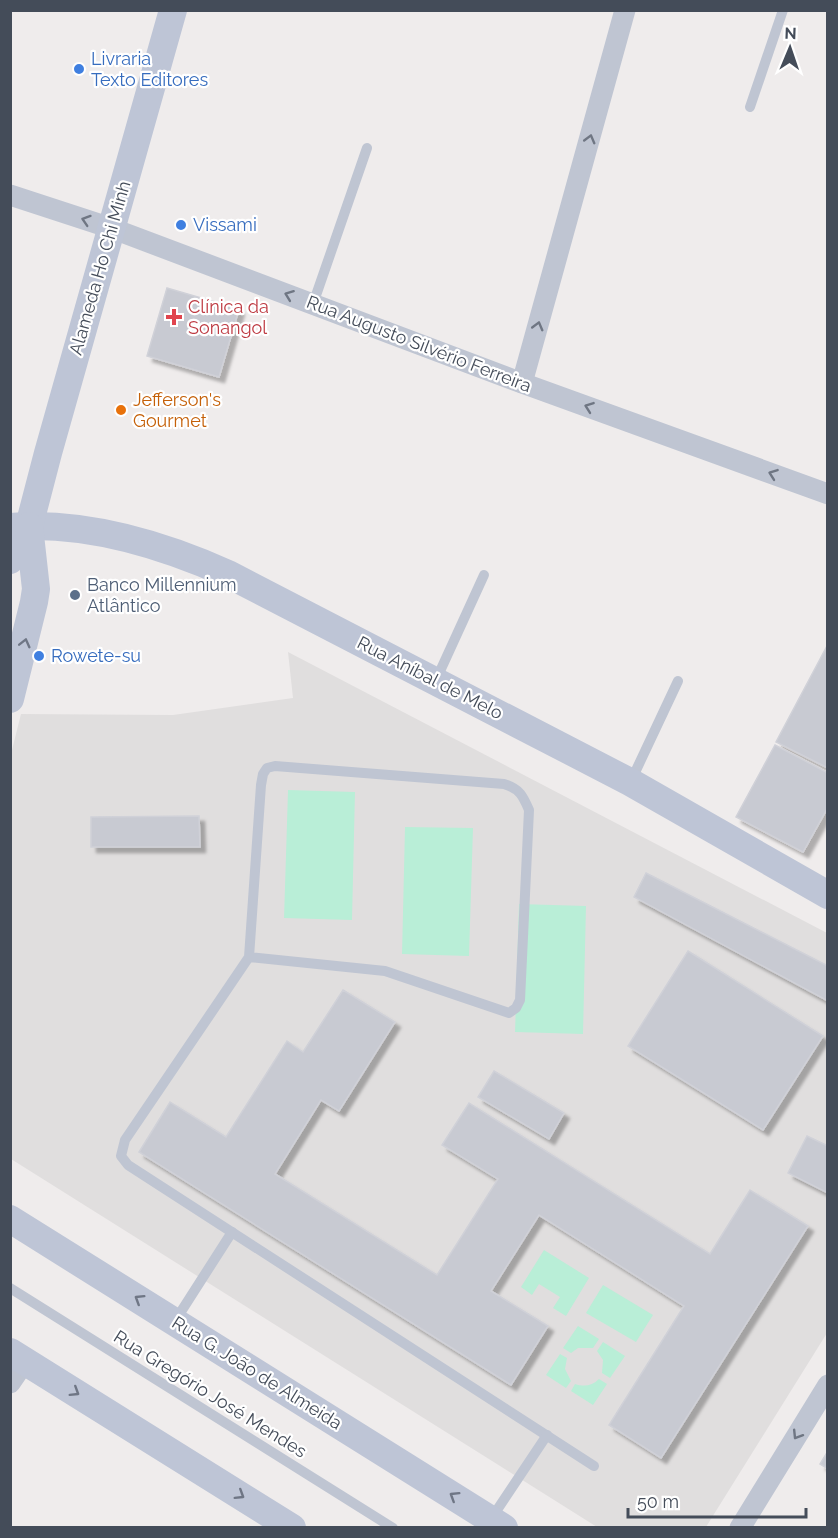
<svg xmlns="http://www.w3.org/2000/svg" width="838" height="1538" viewBox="0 0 838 1538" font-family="Raleway,sans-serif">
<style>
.education{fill:#e0dede}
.green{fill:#b9eed7}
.building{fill:#c8cad2;stroke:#d0d1d8;stroke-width:1.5;filter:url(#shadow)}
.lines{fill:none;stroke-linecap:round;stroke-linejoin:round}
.lane{stroke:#bfc5d2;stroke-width:10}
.street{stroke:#bfc5d2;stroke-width:21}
.secondary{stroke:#bec5d6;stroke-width:28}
.oneway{stroke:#6f7683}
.oneway2{stroke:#6f7685}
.shop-dot{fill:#3f7fe0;stroke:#fff;stroke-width:2}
.health-dot{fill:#e0444e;stroke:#fff;stroke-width:2}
.food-dot{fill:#e8710a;stroke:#fff;stroke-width:2}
.service-dot{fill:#5c6f8a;stroke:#fff;stroke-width:2}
.labels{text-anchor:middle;stroke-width:4.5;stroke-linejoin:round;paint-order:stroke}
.shop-label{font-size:18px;fill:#366cbe;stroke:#fff;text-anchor:start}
.street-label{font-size:18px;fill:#444c59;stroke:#fff}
.health-label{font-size:18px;fill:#be3a42;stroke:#fff;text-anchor:start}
.food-label{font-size:18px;fill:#c56008;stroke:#fff;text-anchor:start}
.service-label{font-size:18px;fill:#4e5e75;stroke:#fff;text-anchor:start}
</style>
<defs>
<filter id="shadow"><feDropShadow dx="5.5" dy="5.5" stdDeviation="1.5" flood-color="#0004"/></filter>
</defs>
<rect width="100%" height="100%" fill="#efecec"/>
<!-- education -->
<polygon class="education" points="288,652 827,933 827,1333 706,1527 597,1527 11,1159 10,758 21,714 173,715 293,698"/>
<!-- green -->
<g class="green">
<polygon points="288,790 355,792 352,920 284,918"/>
<polygon points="405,827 473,828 469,956 402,954"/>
<polygon points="519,904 586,906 583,1034 515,1032"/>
<polygon points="544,1250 589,1278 566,1316 553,1308 560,1297 539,1284 532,1295 521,1287"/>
<polygon points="603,1285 653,1315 636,1342 586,1313"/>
<polygon points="578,1326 599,1339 593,1348 578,1348 571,1353 563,1348"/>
<polygon points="603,1342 625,1356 610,1378 602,1373 603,1360 597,1351"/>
<polygon points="560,1354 567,1358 565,1369 571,1381 566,1388 546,1375"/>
<path d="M599,1379L607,1384L593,1405L571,1391L575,1384C584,1387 592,1386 599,1379Z"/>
</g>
<!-- building -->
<g class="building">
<polygon points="167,288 239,309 219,377 147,356"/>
<polygon points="828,644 828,768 776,742"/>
<polygon points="775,745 828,773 828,807 803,852 736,817"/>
<polygon points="199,816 200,847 91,847 91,817"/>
<polygon points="646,873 828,966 828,1001 634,897"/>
<polygon points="688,951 823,1036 763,1130 628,1046"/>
<polygon points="343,990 395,1022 339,1111 321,1100 275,1174 437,1275 498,1179 442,1145 469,1103 710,1254 750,1190 808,1226 661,1458 609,1425 684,1306 539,1215 491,1291 548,1326 511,1385 139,1152 170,1102 226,1137 287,1041 303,1052"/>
<polygon points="494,1071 564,1113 549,1139 478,1097"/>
<polygon points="807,1136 828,1146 828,1193 788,1173"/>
<polygon points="828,1451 828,1469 820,1464"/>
</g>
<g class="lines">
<!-- lane -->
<g class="lane">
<polyline points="750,107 783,10"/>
<polyline points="313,304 367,148"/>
<polyline points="436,680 484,575"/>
<polyline points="631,781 678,681"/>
<path d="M249,957L385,971L509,1013L516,1008L520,1000L529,810C523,796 520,789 504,784L275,766L267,768L263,774L261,785L249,957L125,1140L121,1156L128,1165L594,1466"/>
<polyline points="10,1288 393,1528"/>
<polyline points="175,1321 232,1232"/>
<polyline points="491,1519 547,1435"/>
</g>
<!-- street -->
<g class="street">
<polyline points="10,195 111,228 522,383 828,494"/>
<polyline points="522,383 625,10"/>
<polyline points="10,1383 25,1361"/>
<polyline points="740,1528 828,1385"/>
</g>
<!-- secondary -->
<g class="secondary">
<path d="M10,527C86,521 161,544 228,574L630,782L828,895"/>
<polyline points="10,560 29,526 48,453 173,10"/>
<polyline points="10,699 34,602 36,589 29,526"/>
<polyline points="10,1219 504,1528"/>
<polyline points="10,1352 292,1528"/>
</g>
</g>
<!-- one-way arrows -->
<defs><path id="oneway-chevron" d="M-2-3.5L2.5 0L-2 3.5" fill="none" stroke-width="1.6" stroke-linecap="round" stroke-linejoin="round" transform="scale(1.5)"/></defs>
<g class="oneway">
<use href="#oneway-chevron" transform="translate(590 139) rotate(-75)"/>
<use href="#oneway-chevron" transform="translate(86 220) rotate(-162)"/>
<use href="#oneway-chevron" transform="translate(289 295) rotate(-159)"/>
<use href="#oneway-chevron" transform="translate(538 326) rotate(-75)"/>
<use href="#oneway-chevron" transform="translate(589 407) rotate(-160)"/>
<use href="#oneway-chevron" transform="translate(773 474) rotate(-160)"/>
<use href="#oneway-chevron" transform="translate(797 1435) rotate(122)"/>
</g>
<g class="oneway2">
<use href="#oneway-chevron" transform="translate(25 643) rotate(-76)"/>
<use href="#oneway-chevron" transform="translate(139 1299) rotate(-148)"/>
<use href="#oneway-chevron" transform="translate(75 1392) rotate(32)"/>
<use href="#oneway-chevron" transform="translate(240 1495) rotate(32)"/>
<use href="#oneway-chevron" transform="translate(454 1496) rotate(-148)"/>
</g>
<!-- markers -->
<g class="shop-dot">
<circle cx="79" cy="69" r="6"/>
<circle cx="181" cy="225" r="6"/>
<circle cx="39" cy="656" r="6"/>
</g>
<path class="health-dot" d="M171 308h6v6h6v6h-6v6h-6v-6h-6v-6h6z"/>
<circle class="food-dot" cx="121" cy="410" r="6"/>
<circle class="service-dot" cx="75" cy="595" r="6"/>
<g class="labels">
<!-- shop labels -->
<g class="shop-label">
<text x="91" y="65">Livraria<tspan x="91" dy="21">Texto Editores</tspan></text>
<text x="193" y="231">Vissami</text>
<text x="51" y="662">Rowete-su</text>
</g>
<!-- street labels -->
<g class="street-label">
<text transform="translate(100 268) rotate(-74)" y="6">Alameda Ho Chi Minh</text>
<text transform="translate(419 344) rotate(21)" y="6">Rua Augusto Silvério Ferreira</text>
<text transform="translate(430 678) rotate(27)" y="6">Rua Aníbal de Melo</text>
<text transform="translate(257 1373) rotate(32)" y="6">Rua G. João de Almeida</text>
<text transform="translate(210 1394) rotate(32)" y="6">Rua Gregório José Mendes</text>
</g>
<!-- health labels -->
<g class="health-label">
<text x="188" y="313">Clínica da<tspan x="188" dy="21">Sonangol</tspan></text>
</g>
<!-- food labels -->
<g class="food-label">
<text x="133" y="406">Jefferson's<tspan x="133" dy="21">Gourmet</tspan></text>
</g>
<!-- service labels -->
<g class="service-label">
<text x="87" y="591">Banco Millennium<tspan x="87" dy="21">Atlântico</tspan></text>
</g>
</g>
<!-- border -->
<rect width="838" height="1538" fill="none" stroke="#444c59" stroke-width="24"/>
<!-- north arrow -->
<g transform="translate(790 48) rotate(2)" stroke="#ffffff" stroke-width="4.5" paint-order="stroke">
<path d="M0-4.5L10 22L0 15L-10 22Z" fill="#444c59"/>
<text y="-9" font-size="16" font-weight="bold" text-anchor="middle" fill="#444c59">N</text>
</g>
<!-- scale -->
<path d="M628 1508v9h178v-9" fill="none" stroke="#444c59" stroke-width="3"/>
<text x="637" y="1508" font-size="18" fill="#444c59" stroke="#ffffff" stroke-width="4.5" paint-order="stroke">50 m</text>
</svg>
